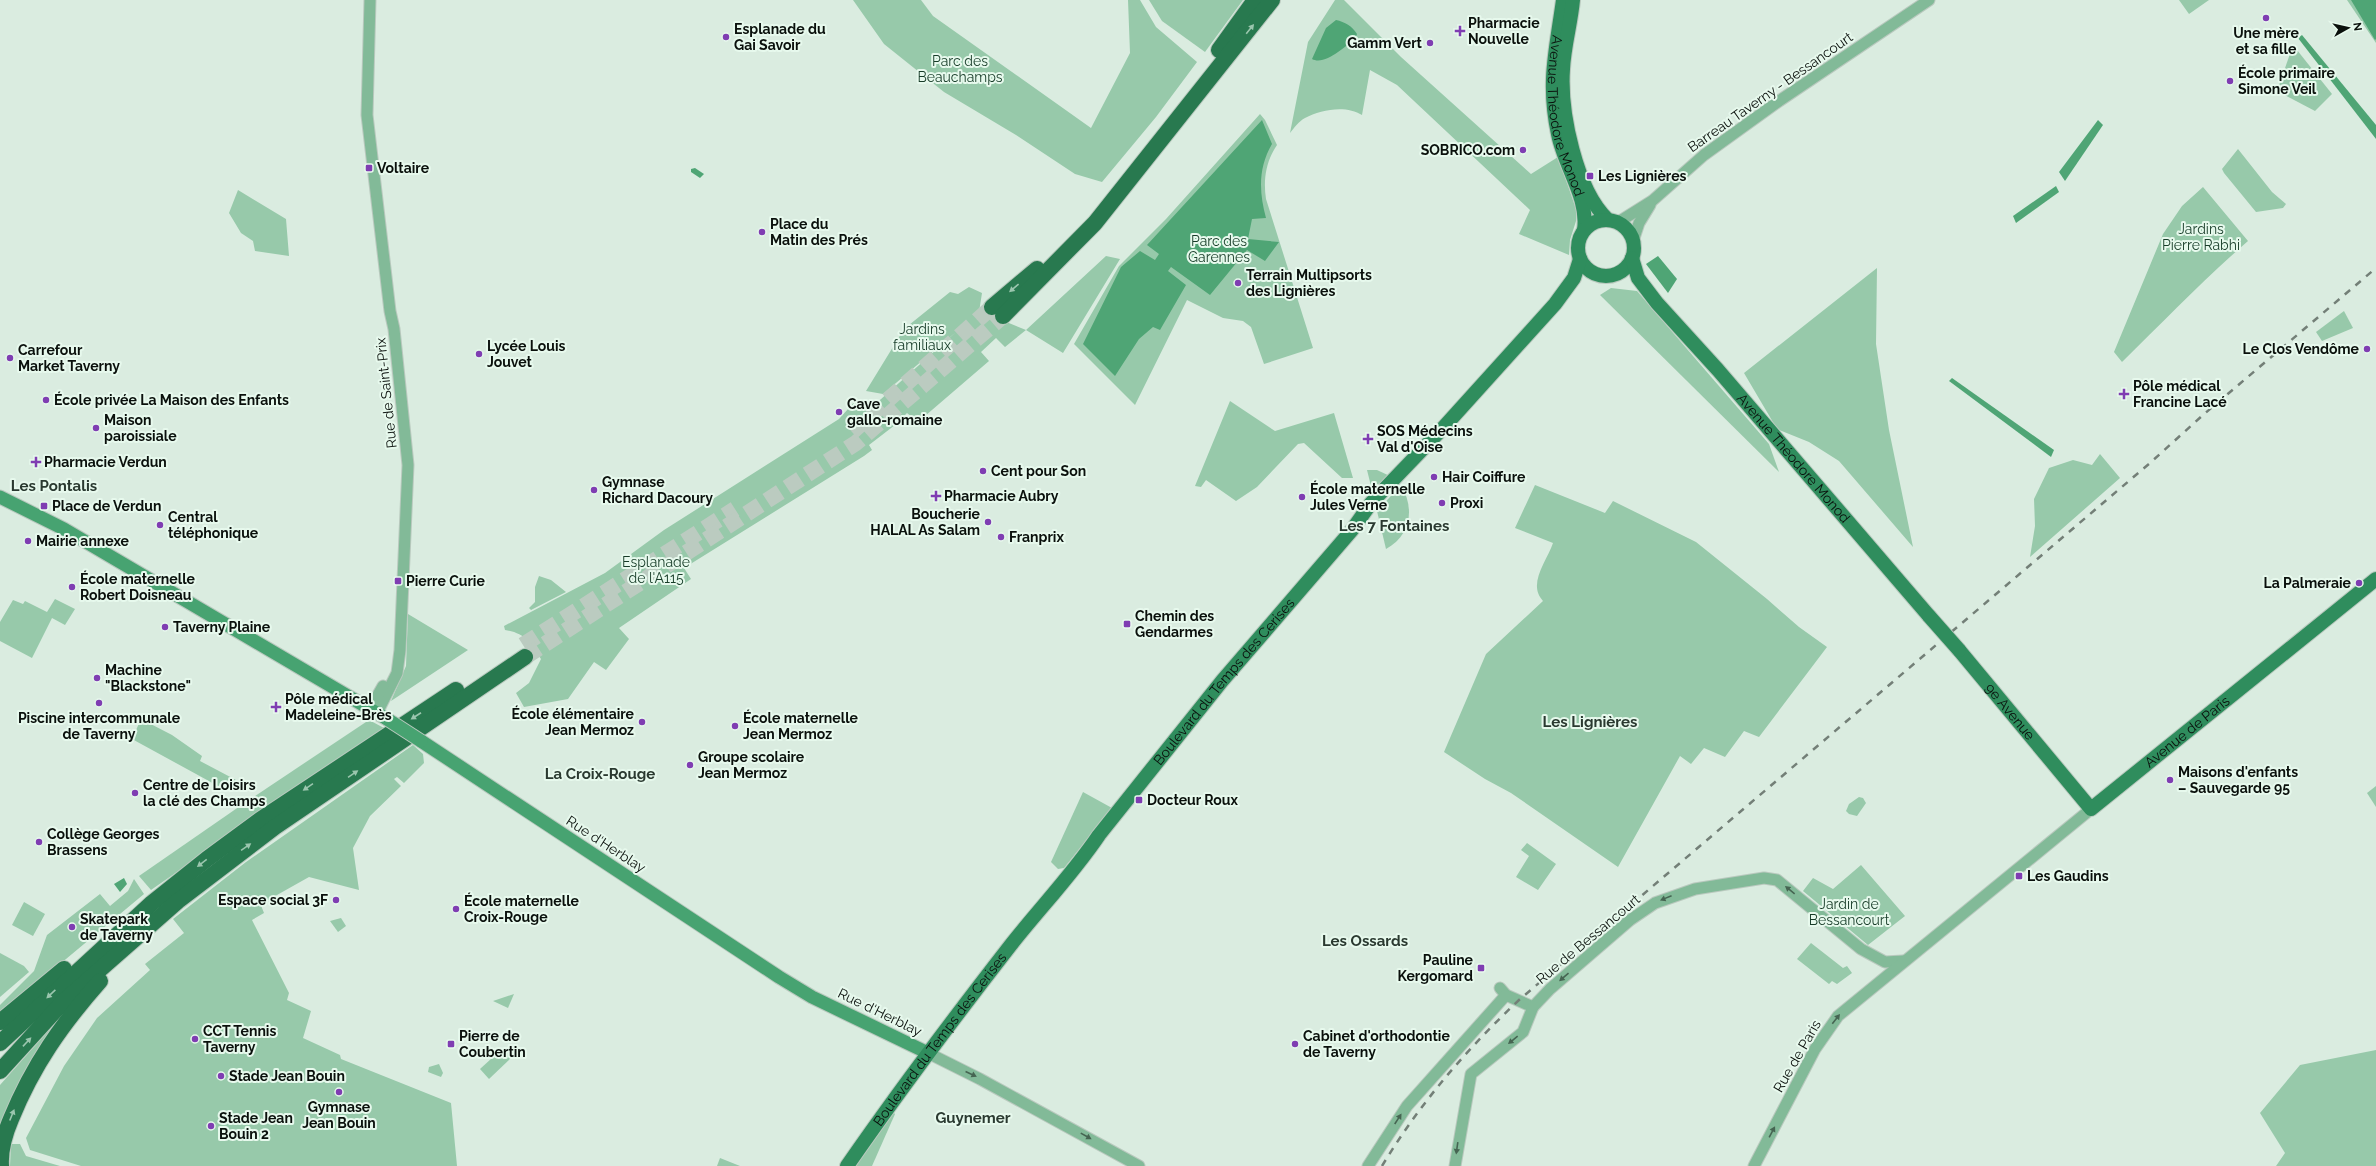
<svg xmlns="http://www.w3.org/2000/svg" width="2376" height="1166" viewBox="0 0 2376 1166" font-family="Raleway,sans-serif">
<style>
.green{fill:#97c9aa}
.water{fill:#4fa575}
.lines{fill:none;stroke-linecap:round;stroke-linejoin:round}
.motorway-tunnel{stroke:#bbcbc0;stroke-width:16;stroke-dasharray:16 8;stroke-linecap:butt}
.tertiary-casing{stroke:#b9c9be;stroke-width:13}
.secondary-casing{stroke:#b9c9be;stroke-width:15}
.primary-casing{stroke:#b9c9be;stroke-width:16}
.motorway-casing{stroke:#b9c9be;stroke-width:18}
.tertiary{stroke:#82ba98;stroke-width:11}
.secondary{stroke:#47a371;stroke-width:13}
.primary{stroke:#2f8d5d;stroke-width:14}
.motorway{stroke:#28794f;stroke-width:16}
.rail{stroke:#737f77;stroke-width:2.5;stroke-dasharray:7 7;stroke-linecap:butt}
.secondary-bridge-casing{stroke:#b9c9be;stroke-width:15;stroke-linecap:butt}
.primary-bridge-casing{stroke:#b9c9be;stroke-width:16;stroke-linecap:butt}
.secondary-bridge{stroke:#47a371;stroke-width:13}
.primary-bridge{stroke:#2f8d5d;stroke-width:14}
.oneway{fill:#9bc6ae}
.oneway2{fill:#466552}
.poi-dot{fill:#7f3db2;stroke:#e7f9ed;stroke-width:1.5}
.labels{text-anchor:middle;stroke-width:4;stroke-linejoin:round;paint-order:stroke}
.poi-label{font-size:14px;font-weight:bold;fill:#0a100c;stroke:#e7f9ed;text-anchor:start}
.park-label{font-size:14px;fill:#173c28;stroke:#e7f9ed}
.street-label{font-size:14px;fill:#0a100c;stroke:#e7f9ed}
.neighbourhood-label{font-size:15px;font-weight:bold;fill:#2a3930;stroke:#e7f9ed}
</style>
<rect width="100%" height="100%" fill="#daece0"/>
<!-- green -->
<g class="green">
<polygon points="853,0 921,0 933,16 1091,128 1130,53 1128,0 1140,0 1156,27 1197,62 1156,117 1102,182 1075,174 1016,135 944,92 884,44"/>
<polygon points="1149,0 1243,0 1205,52 1162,21"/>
<path d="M1335,0H1344L1401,57L1531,174L1558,157L1576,209V221L1570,240L1569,255L1519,234L1530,210L1397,85L1370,70L1362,115C1347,105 1321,109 1305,118C1299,121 1294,128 1290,133L1308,42Z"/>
<polygon points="2179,0 2209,0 2189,14"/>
<polygon points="2347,0 2376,0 2376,43"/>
<polygon points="2293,45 2332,94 2315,111 2277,91"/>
<path d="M1260,114L1265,120L1277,145C1266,161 1263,180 1266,199L1313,348L1264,364L1251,327L1243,321L1223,318L1187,300L1135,405L1074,344L1119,266L1166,219Z"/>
<polygon points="2238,149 2272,192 2286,204 2283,208 2256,212 2224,173 2222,169"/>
<path d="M2203,187L2248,241C2204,279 2164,321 2122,362L2114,352L2163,234L2182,206Z"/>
<polygon points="238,190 286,219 289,256 255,251 253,241 241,233 229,213"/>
<path d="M1106,256L1120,259L1063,353L1026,330L1005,347L996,338L981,352L989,361L918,422L907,413L895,425L869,445L872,450L864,456L684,568L691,579L619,628L629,639L606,670L594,662L568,699L524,707L516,693L529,683L541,659C531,643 525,633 505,630L504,626L605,573L664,530L839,419L857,399L871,408L956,332L883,394L866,391L904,329L950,292L958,294L969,287L982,293L979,312L989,303L1004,321L1026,330Z"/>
<polygon points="1877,268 1876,344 1889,430 1913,547 1839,461 1809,442 1777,429 1744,373"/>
<polygon points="1611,288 1637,291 1769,444 1779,472 1600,295"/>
<polygon points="2344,311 2353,328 2322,341 2316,332"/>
<polygon points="1230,401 1275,431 1334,413 1353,478 1342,478 1304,443 1298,444 1257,487 1236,501 1206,480 1201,487 1195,486"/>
<polygon points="2100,454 2120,478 2030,557 2035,526 2034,499 2049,468 2073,460 2092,465"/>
<polygon points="1367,470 1377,470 1392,477 1374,498"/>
<path d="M1401,485C1415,509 1411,535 1386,549L1377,511Z"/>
<path d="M1535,485L1605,513L1613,501L1696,542L1767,599L1799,627L1827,647L1759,737L1744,731L1725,757L1704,748L1691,764L1680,756L1618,867L1511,793L1485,779L1444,752L1486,654L1543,601C1527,584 1547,561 1553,543L1515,528Z"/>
<polygon points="539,576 551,580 566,592 531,610 529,608 535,602 535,587"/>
<polygon points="55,599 75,609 65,625 52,618 32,658 0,641 0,622 13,600 23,604 25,601 47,612"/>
<polygon points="408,614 468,650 391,701 406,666"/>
<polygon points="141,719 172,735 202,756 200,761 236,780 218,786 132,739"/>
<polygon points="369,720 384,728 151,890 139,876 243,804"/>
<polygon points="413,745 423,754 424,763 404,783 397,777 394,779 401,786 370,816 353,848 359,890 309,877 261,904 260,903 264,913 252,920 289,993 287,1000 311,1011 303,1038 340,1055 341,1059 451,1103 457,1166 81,1166 30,1150 26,1138 64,1066 97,1018 150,970 145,964 184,933 173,919 246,862"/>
<polygon points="2376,786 2376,807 2367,793"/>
<polygon points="1083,792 1112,808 1064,868 1058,869 1051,862"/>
<polygon points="1859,797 1863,798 1866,803 1857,816 1849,814 1846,811 1849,804"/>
<polygon points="1527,843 1556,864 1538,890 1516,877 1529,856 1521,850"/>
<polygon points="1861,865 1905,916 1868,945 1803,891 1813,878 1833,889"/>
<polygon points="134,879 144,894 0,1014 0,1005 34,971 47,935 100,894 110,906 128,891"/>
<polygon points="24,902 45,914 33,936 12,925"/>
<polygon points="341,918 346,926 338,932 330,921"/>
<polygon points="1811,943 1843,968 1847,966 1852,973 1837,984 1832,981 1829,984 1797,959"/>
<polygon points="0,953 24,966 29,972 0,997"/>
<polygon points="514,994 508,1008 493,1001"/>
<polygon points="56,1022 38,1051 0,1131 0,1085"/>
<polygon points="504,1047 512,1057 489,1079 480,1069"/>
<polygon points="2376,1050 2376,1166 2276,1166 2285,1153 2260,1113 2300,1065"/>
<polygon points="439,1064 443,1073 441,1077 428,1072 429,1067"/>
<polygon points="892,1111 895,1114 872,1166 854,1166"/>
<polygon points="11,1144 20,1144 26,1156 60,1166 10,1166"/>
<polygon points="720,1158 740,1166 717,1166"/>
</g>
<!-- water -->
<g class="water">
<polygon points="2351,0 2376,0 2376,39 2375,40"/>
<path d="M1336,20C1345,22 1352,26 1357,34L1355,39C1345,46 1325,66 1312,59L1326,28Z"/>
<polygon points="2302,35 2376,125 2376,139 2298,38"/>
<path d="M1262,120L1272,144C1258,168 1259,192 1266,218L1252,219L1248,239L1279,242L1265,261L1247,250L1210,295L1171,267L1168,271L1186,285L1160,330L1153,327L1139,339L1115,376L1083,344L1121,267L1140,251L1155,260L1159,254L1147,245Z"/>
<polygon points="2098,120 2103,125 2065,181 2059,172"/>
<polygon points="695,168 704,174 700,178 691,172 691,169"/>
<polygon points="2056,186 2059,192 2016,223 2013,216"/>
<polygon points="1658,256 1677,279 1668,293 1646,264"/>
<polygon points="1952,378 2054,450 2051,457 1949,381"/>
<polygon points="124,878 127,884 120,892 114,884"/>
</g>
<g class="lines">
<!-- motorway-tunnel -->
<g class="motorway-tunnel">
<polyline points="852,432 992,307"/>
<polyline points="523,645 735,509"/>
<polyline points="525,657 856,443 1003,316"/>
</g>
<defs>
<g id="tertiary">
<polyline points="370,0 367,115 390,311 394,329 408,465 400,650 397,673 377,713"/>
<polyline points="1617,223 1652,201 1704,155 1779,101 1929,0"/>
<polyline points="1633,241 1639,223 1650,205"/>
<polyline points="370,709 383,686"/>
<polyline points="1500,988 1506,995 1533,1007"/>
<polyline points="928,1053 980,1079 1139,1166"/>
<polyline points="1368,1166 1407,1106 1506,995"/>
<polyline points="1455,1166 1471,1074 1523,1032 1533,1007 1550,989 1630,920 1655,903 1695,889 1764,878 1777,880 1861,949 1885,962 1903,961"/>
<polyline points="1754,1166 1815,1049 1838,1016 2091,809"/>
</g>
<g id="secondary">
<polyline points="0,497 64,529 387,719"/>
<polyline points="421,741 779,977 812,997 928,1053"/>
</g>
<g id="primary">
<path id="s1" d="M1563,0C1556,51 1547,82 1558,134C1564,166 1589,198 1584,230"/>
<path d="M1573,0C1571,23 1564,46 1563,69C1560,112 1576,190 1608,220"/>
<circle cx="1606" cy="248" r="28"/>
<path id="s2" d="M1632,258L1638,278L1657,303L1718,370L1929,616"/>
<path id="s3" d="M1959,650L2091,809L2376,579"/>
<path id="s4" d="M847,1166C899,1091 954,1018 1010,946C1039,909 1072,875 1099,835L1222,681L1352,530L1371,503L1443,428L1555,304L1574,278L1580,259"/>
</g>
<g id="motorway">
<polyline points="1219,50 1255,0"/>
<polyline points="992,307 1037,269"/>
<polyline points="1003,316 1095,223 1272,0"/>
<polyline points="0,1022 64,969"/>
<polyline points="0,1043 152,903 207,859 260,820 456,690"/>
<polyline points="0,1071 64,1001 178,901 275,827 525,657"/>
<path d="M1,1166C0,1151 5,1133 11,1119C33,1065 62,1024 100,981"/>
</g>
</defs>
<!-- tertiary casing -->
<use href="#tertiary" class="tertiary-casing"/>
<!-- secondary casing -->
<use href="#secondary" class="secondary-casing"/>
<!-- primary casing -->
<use href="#primary" class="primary-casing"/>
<!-- motorway casing -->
<use href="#motorway" class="motorway-casing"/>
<!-- tertiary -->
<use href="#tertiary" class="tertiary"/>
<!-- secondary -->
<use href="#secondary" class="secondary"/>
<!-- primary -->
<use href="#primary" class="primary"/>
<!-- motorway -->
<use href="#motorway" class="motorway"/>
<!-- rail -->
<path class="rail" d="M1382,1166C1420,1103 1466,1050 1519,1000L2150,463L2203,415L2376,268"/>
<defs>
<polyline id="secondary-bridge" points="387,719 421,741"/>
<polyline id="primary-bridge" points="1929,616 1959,650"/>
</defs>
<!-- secondary-bridge casing -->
<use href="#secondary-bridge" class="secondary-bridge-casing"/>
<!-- primary-bridge casing -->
<use href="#primary-bridge" class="primary-bridge-casing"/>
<!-- secondary-bridge -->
<use href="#secondary-bridge" class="secondary-bridge"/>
<!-- primary-bridge -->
<use href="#primary-bridge" class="primary-bridge"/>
</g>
<!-- one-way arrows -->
<defs><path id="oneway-solid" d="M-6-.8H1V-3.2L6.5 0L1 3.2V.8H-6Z"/></defs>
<g class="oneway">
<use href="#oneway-solid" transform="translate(1250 29) rotate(-51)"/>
<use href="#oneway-solid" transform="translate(1014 288) rotate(140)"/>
<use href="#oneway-solid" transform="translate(416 716) rotate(147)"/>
<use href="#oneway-solid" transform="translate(353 774) rotate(-34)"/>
<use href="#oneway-solid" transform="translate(308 787) rotate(146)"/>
<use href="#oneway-solid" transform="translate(246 847) rotate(-35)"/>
<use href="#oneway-solid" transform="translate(202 863) rotate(142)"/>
<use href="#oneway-solid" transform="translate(51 994) rotate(137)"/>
<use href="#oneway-solid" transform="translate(27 1042) rotate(-47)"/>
<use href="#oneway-solid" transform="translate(12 1115) rotate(-68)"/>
</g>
<g class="oneway2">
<use href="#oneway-solid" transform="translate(1790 890) rotate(-141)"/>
<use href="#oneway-solid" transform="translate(1666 898) rotate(158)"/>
<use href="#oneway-solid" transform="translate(1564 977) rotate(139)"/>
<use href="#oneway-solid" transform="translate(1836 1019) rotate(-52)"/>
<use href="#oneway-solid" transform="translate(1513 1040) rotate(141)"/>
<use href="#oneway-solid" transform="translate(971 1074) rotate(25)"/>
<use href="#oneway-solid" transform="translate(1398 1119) rotate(-57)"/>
<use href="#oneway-solid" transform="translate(1772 1132) rotate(-62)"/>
<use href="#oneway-solid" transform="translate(1086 1136) rotate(29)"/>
<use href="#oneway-solid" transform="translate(1457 1148) rotate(98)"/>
</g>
<!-- markers -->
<g class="poi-dot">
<circle cx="2266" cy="18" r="4"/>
<path d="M1458 25h4v4h4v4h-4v4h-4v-4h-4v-4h4z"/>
<circle cx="726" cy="37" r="4"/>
<circle cx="1430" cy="43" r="4"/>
<circle cx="2230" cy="81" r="4"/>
<circle cx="1523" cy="150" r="4"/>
<rect x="365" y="164" width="8" height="8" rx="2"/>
<rect x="1586" y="172" width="8" height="8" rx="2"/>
<circle cx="762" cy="232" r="4"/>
<circle cx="1238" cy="283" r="4"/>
<circle cx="2367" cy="349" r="4"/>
<circle cx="479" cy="354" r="4"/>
<circle cx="10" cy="358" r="4"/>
<path d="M2122 388h4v4h4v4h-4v4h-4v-4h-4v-4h4z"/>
<circle cx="46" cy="400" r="4"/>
<circle cx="839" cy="412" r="4"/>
<circle cx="96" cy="428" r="4"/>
<path d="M1366 433h4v4h4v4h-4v4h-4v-4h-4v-4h4z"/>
<path d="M34 456h4v4h4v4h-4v4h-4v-4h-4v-4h4z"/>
<circle cx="983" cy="471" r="4"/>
<circle cx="1434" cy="477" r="4"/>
<circle cx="594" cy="490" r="4"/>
<path d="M934 490h4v4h4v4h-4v4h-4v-4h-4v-4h4z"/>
<circle cx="1302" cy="497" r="4"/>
<circle cx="1442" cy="503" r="4"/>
<rect x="40" y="502" width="8" height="8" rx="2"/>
<circle cx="988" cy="522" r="4"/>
<circle cx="160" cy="525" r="4"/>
<circle cx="1001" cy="537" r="4"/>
<circle cx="28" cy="541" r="4"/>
<rect x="394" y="577" width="8" height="8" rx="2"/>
<circle cx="2359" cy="583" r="4"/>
<circle cx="72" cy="587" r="4"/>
<rect x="1123" y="620" width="8" height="8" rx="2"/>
<circle cx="165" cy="627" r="4"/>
<circle cx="97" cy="678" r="4"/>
<circle cx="99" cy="703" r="4"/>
<path d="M274 701h4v4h4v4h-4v4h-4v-4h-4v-4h4z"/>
<circle cx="642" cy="722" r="4"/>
<circle cx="735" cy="726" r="4"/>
<circle cx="690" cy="765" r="4"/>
<circle cx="2170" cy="780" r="4"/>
<circle cx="135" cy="793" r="4"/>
<rect x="1135" y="796" width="8" height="8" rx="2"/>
<circle cx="39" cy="842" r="4"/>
<rect x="2015" y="872" width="8" height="8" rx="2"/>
<circle cx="336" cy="900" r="4"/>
<circle cx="456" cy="909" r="4"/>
<circle cx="72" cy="927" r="4"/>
<rect x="1477" y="964" width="8" height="8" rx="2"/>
<circle cx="195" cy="1039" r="4"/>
<rect x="447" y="1040" width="8" height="8" rx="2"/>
<circle cx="1295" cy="1044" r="4"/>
<circle cx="221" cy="1076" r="4"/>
<circle cx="339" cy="1092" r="4"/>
<circle cx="211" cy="1126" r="4"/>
</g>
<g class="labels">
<!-- poi labels -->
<g class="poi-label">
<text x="1468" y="28">Pharmacie<tspan x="1468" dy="16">Nouvelle</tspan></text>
<text x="734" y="34">Esplanade du<tspan x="734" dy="16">Gai Savoir</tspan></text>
<text x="2266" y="38" text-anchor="middle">Une mère<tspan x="2266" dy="16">et sa fille</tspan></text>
<text x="1422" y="48" text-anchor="end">Gamm Vert</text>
<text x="2238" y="78">École primaire<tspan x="2238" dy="16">Simone Veil</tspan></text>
<text x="1515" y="155" text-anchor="end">SOBRICO.com</text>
<text x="377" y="173">Voltaire</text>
<text x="1598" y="181">Les Lignières</text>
<text x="770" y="229">Place du<tspan x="770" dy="16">Matin des Prés</tspan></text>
<text x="1246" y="280">Terrain Multipsorts<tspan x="1246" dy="16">des Lignières</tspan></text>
<text x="487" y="351">Lycée Louis<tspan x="487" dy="16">Jouvet</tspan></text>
<text x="2359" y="354" text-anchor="end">Le Clos Vendôme</text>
<text x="18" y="355">Carrefour<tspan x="18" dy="16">Market Taverny</tspan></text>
<text x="2133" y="391">Pôle médical<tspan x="2133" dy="16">Francine Lacé</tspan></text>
<text x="54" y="405">École privée La Maison des Enfants</text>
<text x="847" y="409">Cave<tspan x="847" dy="16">gallo-romaine</tspan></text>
<text x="104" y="425">Maison<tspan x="104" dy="16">paroissiale</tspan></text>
<text x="1377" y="436">SOS Médecins<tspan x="1377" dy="16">Val d'Oise</tspan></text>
<text x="44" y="467">Pharmacie Verdun</text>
<text x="991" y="476">Cent pour Son</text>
<text x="1442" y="482">Hair Coiffure</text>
<text x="602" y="487">Gymnase<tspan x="602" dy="16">Richard Dacoury</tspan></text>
<text x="1310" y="494">École maternelle<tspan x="1310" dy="16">Jules Verne</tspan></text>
<text x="944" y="501">Pharmacie Aubry</text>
<text x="1450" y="508">Proxi</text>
<text x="52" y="511">Place de Verdun</text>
<text x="980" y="519" text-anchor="end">Boucherie<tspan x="980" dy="16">HALAL As Salam</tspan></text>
<text x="168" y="522">Central<tspan x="168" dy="16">téléphonique</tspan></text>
<text x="1009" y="542">Franprix</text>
<text x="36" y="546">Mairie annexe</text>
<text x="80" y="584">École maternelle<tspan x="80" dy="16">Robert Doisneau</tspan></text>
<text x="406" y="586">Pierre Curie</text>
<text x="2351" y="588" text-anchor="end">La Palmeraie</text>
<text x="1135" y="621">Chemin des<tspan x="1135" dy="16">Gendarmes</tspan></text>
<text x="173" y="632">Taverny Plaine</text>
<text x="105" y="675">Machine<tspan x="105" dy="16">"Blackstone"</tspan></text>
<text x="285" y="704">Pôle médical<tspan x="285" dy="16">Madeleine-Brès</tspan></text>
<text x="634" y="719" text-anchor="end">École élémentaire<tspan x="634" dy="16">Jean Mermoz</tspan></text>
<text x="99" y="723" text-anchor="middle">Piscine intercommunale<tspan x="99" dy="16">de Taverny</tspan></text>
<text x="743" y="723">École maternelle<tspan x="743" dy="16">Jean Mermoz</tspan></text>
<text x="698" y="762">Groupe scolaire<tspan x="698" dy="16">Jean Mermoz</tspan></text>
<text x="2178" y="777">Maisons d'enfants<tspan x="2178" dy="16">– Sauvegarde 95</tspan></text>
<text x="143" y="790">Centre de Loisirs<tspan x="143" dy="16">la clé des Champs</tspan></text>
<text x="1147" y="805">Docteur Roux</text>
<text x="47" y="839">Collège Georges<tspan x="47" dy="16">Brassens</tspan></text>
<text x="2027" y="881">Les Gaudins</text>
<text x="328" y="905" text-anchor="end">Espace social 3F</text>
<text x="464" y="906">École maternelle<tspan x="464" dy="16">Croix-Rouge</tspan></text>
<text x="80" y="924">Skatepark<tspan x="80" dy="16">de Taverny</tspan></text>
<text x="1473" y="965" text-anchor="end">Pauline<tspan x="1473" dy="16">Kergomard</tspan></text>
<text x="203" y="1036">CCT Tennis<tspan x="203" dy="16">Taverny</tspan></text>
<text x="459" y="1041">Pierre de<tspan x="459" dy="16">Coubertin</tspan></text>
<text x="1303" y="1041">Cabinet d'orthodontie<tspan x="1303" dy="16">de Taverny</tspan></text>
<text x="229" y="1081">Stade Jean Bouin</text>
<text x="339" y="1112" text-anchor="middle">Gymnase<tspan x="339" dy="16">Jean Bouin</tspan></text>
<text x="219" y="1123">Stade Jean<tspan x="219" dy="16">Bouin 2</tspan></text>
</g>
<!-- park labels -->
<g class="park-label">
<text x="960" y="66">Parc des<tspan x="960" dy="16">Beauchamps</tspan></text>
<text x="2201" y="234">Jardins<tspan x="2201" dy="16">Pierre Rabhi</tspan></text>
<text x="1219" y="246">Parc des<tspan x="1219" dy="16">Garennes</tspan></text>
<text x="922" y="334">Jardins<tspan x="922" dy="16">familiaux</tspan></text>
<text x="656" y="567">Esplanade<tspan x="656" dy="16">de l'A115</tspan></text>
<text x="1849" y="909">Jardin de<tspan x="1849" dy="16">Bessancourt</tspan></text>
</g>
<!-- street labels -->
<g class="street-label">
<text transform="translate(1770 92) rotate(-35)" y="5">Barreau Taverny - Bessancourt</text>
<text dy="5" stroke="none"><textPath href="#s1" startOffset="118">Avenue Théodore Monod</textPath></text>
<text transform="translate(386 393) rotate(-96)" y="5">Rue de Saint-Prix</text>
<text dy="5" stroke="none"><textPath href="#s2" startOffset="259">Avenue Théodore Monod</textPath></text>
<text dy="5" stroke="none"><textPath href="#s4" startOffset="614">Boulevard du Temps des Cerises</textPath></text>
<text dy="5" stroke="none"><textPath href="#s3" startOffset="80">9e Avenue</textPath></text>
<text dy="5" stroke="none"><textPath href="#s3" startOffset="330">Avenue de Paris</textPath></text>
<text transform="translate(606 844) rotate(33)" y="5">Rue d'Herblay</text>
<text transform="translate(1588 939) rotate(-40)" y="5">Rue de Bessancourt</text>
<text transform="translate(880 1012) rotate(26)" y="5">Rue d'Herblay</text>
<text dy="5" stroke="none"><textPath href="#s4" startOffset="157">Boulevard du Temps des Cerises</textPath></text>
<text transform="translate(1797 1056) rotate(-60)" y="5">Rue de Paris</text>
</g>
<!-- neighbourhood labels -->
<g class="neighbourhood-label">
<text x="54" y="491">Les Pontalis</text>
<text x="1394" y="531">Les 7 Fontaines</text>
<text x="1590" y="727">Les Lignières</text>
<text x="600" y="779">La Croix-Rouge</text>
<text x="1365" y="946">Les Ossards</text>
<text x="973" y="1123">Guynemer</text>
</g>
</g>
<!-- north arrow -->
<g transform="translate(2348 28) rotate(82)" stroke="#e7f9ed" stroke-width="3" paint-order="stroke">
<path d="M0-3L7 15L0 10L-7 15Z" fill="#0a100c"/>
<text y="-6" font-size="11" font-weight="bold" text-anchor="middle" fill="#0a100c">N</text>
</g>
</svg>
